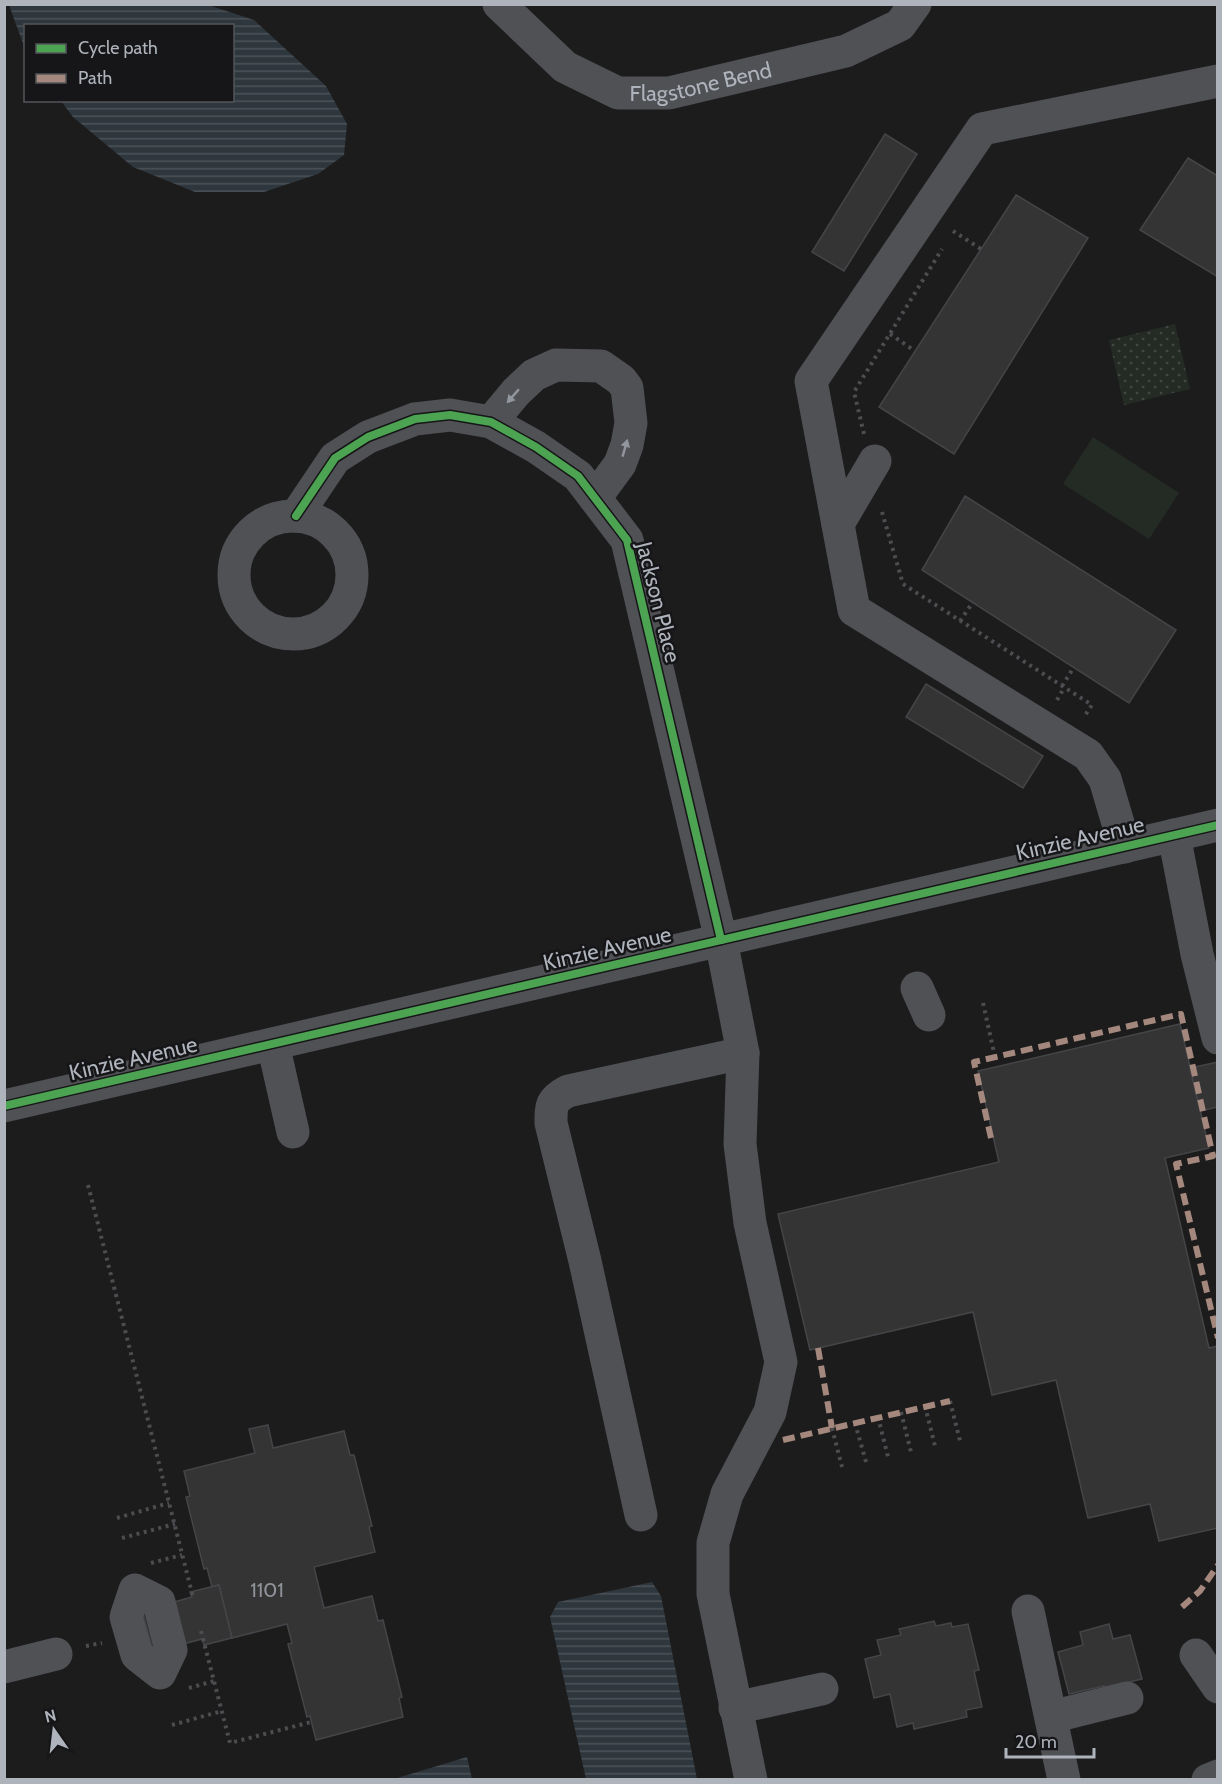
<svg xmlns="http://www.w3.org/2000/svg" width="1222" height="1784" viewBox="0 0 1222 1784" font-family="Cabin,sans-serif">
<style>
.green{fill:#242b25}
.park{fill:url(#park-dots)}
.water{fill:url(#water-rules)}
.building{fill:#343434;stroke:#444548;stroke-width:1.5}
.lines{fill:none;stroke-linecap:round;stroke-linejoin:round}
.path{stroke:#4c4d50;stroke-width:4;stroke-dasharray:3 4.5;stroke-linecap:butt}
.minor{stroke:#505155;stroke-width:33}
.quiet{stroke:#a5887d;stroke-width:6;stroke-dasharray:12 6;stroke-linecap:butt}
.cycleway-casing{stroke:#161618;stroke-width:11}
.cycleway{stroke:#4ca352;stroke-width:8}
.oneway{fill:#92969d}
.labels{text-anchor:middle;stroke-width:5;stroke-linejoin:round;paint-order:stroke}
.number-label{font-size:20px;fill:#90939a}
.street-label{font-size:22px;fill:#aeb3bc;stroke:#161618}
</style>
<defs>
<pattern id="park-dots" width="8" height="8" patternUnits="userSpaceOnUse" patternTransform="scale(1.5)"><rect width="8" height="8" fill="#242b25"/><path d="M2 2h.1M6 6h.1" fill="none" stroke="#414743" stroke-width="1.8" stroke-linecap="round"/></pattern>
<pattern id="water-rules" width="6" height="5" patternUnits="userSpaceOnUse" patternTransform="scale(1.5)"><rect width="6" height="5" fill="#2f373e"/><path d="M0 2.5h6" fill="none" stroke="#4b5258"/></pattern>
</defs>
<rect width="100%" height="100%" fill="#1c1c1c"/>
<!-- green -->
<polygon class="green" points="1093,437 1179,493 1149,539 1063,484"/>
<!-- park -->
<polygon class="park" points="1175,324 1190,389 1124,405 1109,340"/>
<!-- water -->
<g class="water">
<polygon points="9,5 208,5 254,20 326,86 347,124 344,155 318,174 264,192 195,192 133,167 73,117 61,101 232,100 232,26 26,26 25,49"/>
<polygon points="652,1582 661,1596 697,1779 586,1779 550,1617 558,1602"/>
<polygon points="467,1757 472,1779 394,1779"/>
</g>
<!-- building -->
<g class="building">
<polygon points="885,134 917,154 844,271 812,252"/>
<polygon points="1188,158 1218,176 1218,277 1140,230"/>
<polygon points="1016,195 1088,238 954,454 879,407"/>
<polygon points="965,496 1176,630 1129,703 922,570"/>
<polygon points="926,684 1043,756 1023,788 906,717"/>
<polygon points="1180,1024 1209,1148 1165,1158 1209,1348 1218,1346 1218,1528 1159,1541 1150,1504 1088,1518 1056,1380 992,1395 973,1312 810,1350 778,1214 999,1162 978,1071"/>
<polygon points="1218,1062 1218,1107 1200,1111 1190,1068"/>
<polygon points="268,1425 273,1448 344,1431 350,1455 354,1455 372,1526 369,1527 375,1552 314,1567 324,1608 372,1596 378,1621 383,1620 402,1697 399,1698 403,1717 316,1740 310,1716 307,1717 288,1644 292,1643 287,1624 232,1638 219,1585 212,1587 207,1568 204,1569 186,1497 190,1496 184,1471 255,1453 249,1429"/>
<polygon points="219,1585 232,1638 204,1645 202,1639 153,1652 142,1611 192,1597 190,1592"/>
<polygon points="934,1621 936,1626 951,1623 952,1627 968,1624 979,1670 974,1671 982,1707 966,1710 967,1717 914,1729 913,1723 897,1727 890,1694 874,1698 865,1659 881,1655 877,1640 901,1635 899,1629"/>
<polygon points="1109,1624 1113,1639 1130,1635 1142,1679 1104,1688 1104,1686 1069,1694 1058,1652 1083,1645 1080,1632"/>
</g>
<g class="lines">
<!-- path -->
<g class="path">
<polyline points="953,231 981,249"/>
<polyline points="890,334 915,351"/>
<polyline points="864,434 854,392 942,249"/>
<polyline points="882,512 903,584 1092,705 1084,717"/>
<polyline points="960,621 973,602"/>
<polyline points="1062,686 1074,667"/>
<polyline points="1057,700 1064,688"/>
<polyline points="983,1003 995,1057"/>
<polyline points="88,1185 193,1597"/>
<polyline points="950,1401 960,1441"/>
<polyline points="925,1406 935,1446"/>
<polyline points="901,1412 911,1452"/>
<polyline points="878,1417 888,1457"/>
<polyline points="855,1423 866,1462"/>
<polyline points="832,1428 842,1467"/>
<polyline points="117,1518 169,1503"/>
<polyline points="122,1538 175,1524"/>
<polyline points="151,1563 182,1555"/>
<polyline points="201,1631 230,1743 311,1722"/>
<polyline points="86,1646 102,1643"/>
<polyline points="189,1688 214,1681"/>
<polyline points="172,1725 222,1711"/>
</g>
<!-- minor -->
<g class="minor">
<path id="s1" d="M499,4L565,67L618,93H669L846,51L900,25L915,4"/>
<polyline points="491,422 516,392 534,375 556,365 601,366 621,380 627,388 631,423 627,445 620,464 595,498"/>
<circle cx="293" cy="575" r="59"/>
<polyline points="296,516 335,458 368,437 415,419 450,415 491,422 536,447 578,476 627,540 721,940 743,1053 740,1144 750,1223 781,1362 770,1412 727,1494 713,1543 713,1594 751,1780"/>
<polyline points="838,524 875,461"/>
<polyline points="1174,835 1197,954 1218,1038"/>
<polyline points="1125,847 1105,779 1088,755 854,610 811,381 982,129 1218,81"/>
<polyline points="917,988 929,1015"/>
<polyline points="273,1044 293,1132"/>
<polyline points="4,1106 1218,825"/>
<path d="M641,1515L585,1261L551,1123C551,1105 551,1100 568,1091L743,1053"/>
<polygon points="135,1590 159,1602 171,1650 160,1673 137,1655 126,1617"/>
<polyline points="1028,1611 1064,1780"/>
<polyline points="1196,1655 1218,1687"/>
<polyline points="4,1667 56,1654"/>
<polyline points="735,1708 822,1689"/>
<polyline points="1051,1717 1127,1698"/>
<polyline points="1208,1780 1218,1776"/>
</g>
<!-- quiet -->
<g class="quiet">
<polyline points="991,1138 974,1062 1181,1014 1213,1156 1176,1164 1218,1338"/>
<polyline points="818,1348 832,1428"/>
<polyline points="783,1440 950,1401"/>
<polyline points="1182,1607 1200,1591 1218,1565"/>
</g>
<defs>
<g id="cycleway">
<polyline points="296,516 335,458 368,437 415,419 450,415 491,422 536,447 578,476 627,540 721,940"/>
<polyline points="4,1106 1218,825"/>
</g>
</defs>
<!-- cycleway casing -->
<use href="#cycleway" class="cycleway-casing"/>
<!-- cycleway -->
<use href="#cycleway" class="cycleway"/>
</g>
<!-- one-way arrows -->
<defs><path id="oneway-solid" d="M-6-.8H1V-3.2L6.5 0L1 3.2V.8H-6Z" transform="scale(1.5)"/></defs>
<g class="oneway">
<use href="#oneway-solid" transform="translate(513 396) rotate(131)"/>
<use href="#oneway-solid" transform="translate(625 448) rotate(-74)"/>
</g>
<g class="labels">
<!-- number labels -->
<g class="number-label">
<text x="267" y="1597">1101</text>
</g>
<!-- street labels -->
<g class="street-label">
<text dy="8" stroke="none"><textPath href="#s1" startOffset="234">Flagstone Bend</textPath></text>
<text transform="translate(659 602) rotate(76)" y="8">Jackson Place</text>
<text transform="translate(1080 838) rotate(-13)" y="8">Kinzie Avenue</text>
<text transform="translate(607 948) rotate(-13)" y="8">Kinzie Avenue</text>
<text transform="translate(133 1058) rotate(-13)" y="8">Kinzie Avenue</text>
</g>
</g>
<!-- border -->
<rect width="1222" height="1784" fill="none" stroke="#aeb3bc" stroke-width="12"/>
<!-- legend -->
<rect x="24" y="24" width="210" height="78" fill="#161618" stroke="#53555a" stroke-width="1.5"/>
<rect x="36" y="44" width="30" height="9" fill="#4ca352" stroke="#53555a" stroke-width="1.5"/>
<text x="78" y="54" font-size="18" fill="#aeb3bc">Cycle path</text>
<rect x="36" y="74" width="30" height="9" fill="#a5887d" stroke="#53555a" stroke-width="1.5"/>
<text x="78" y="84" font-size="18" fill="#aeb3bc">Path</text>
<!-- north arrow -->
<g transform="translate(54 1730) rotate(346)" stroke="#161618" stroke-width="4.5" paint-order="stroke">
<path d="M0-4.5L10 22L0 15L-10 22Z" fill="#aeb3bc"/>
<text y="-9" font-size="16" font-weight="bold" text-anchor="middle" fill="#aeb3bc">N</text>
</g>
<!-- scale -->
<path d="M1006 1748v9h88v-9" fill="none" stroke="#aeb3bc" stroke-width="3"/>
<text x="1015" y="1748" font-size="18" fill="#aeb3bc" stroke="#161618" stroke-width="4.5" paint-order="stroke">20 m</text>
</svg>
